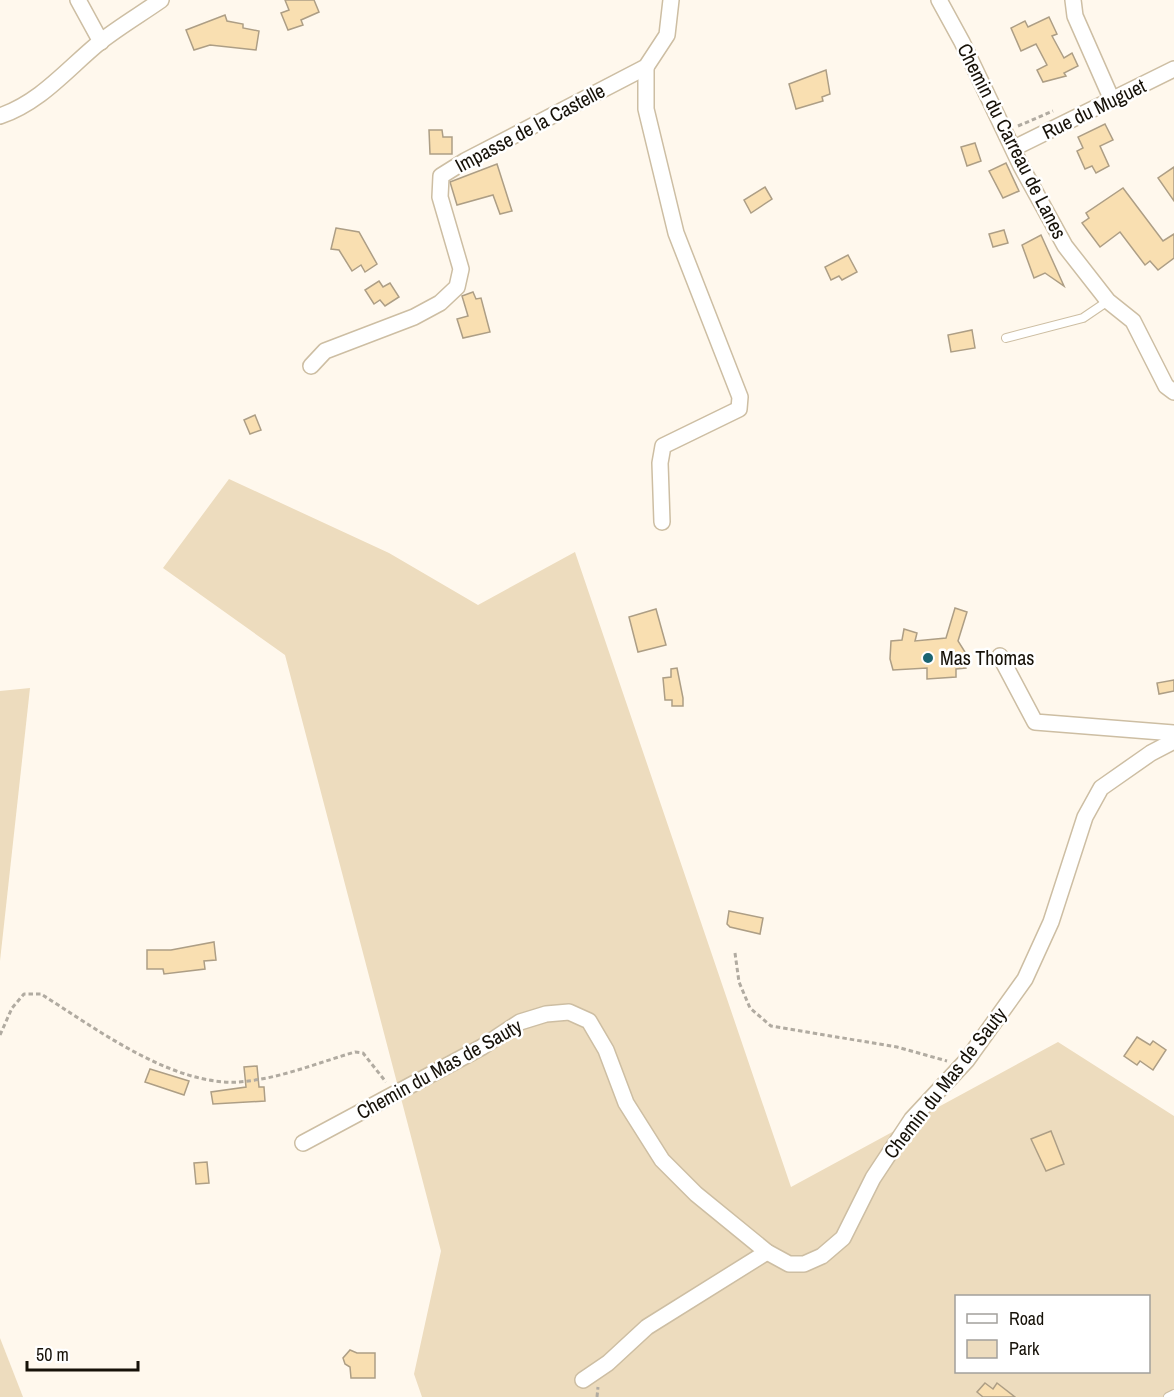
<svg xmlns="http://www.w3.org/2000/svg" width="1174" height="1397" viewBox="0 0 1174 1397" font-family="'Archivo Narrow',sans-serif">
<style>
.green{fill:#eddcbe;fill-rule:evenodd}
.building{fill:#f9dfb1;stroke:#ad9e85;stroke-width:1.5}
.lines{fill:none;stroke-linecap:round;stroke-linejoin:round}
.service-casing{stroke:#cdbea3;stroke-width:10}
.minor-casing{stroke:#cdbea3;stroke-width:18}
.path{stroke:#b1aba1;stroke-width:3;stroke-dasharray:4.5 3;stroke-linecap:butt}
.service{stroke:#fff;stroke-width:8}
.minor{stroke:#fff;stroke-width:15}
.poi-dot{fill:#1a6471;stroke:#fff;stroke-width:2}
.labels{text-anchor:middle;stroke-width:5;stroke-linejoin:round;paint-order:stroke}
.street-label{font-size:20px;fill:#161108;stroke:#fff}
.poi-label{font-size:20px;fill:#161108;stroke:#fff;text-anchor:start}
</style>
<rect width="100%" height="100%" fill="#fff8ed"/>
<!-- green -->
<g class="green">
<path d="M229,479L389,553L478,605L575,552L791,1187L1058,1042L1174,1116V1397H422L414,1374L441,1251L285,655L163,568ZM956,1296H1148V1372H956Z"/>
<polygon points="30,688 0,961 0,691"/>
<polygon points="0,1338 23,1397 0,1397"/>
</g>
<!-- building -->
<g class="building">
<polygon points="285,0 314,0 319,12 301,20 303,25 288,30 281,13 289,10"/>
<polygon points="225,15 227,21 243,24 243,28 259,31 256,50 210,45 194,50 186,30"/>
<polygon points="1049,17 1057,34 1052,36 1064,58 1072,53 1078,66 1064,73 1066,76 1043,82 1037,70 1047,65 1036,44 1021,51 1011,28 1025,21 1028,27"/>
<polygon points="826,70 830,94 822,97 823,101 796,109 789,84"/>
<polygon points="1105,124 1113,140 1100,146 1109,166 1096,173 1092,166 1085,169 1077,151 1083,148 1078,137"/>
<polygon points="429,130 442,130 443,137 452,137 452,154 430,154"/>
<polygon points="975,143 981,161 967,166 961,147"/>
<polygon points="1006,163 1019,191 1003,198 989,171"/>
<polygon points="497,164 512,211 500,214 493,195 457,205 450,182"/>
<polygon points="1174,167 1174,201 1158,178"/>
<polygon points="765,187 772,199 751,213 744,200"/>
<polygon points="1123,188 1163,241 1174,234 1174,258 1158,270 1150,261 1145,265 1120,232 1100,247 1082,223 1089,218 1086,213"/>
<polygon points="336,228 359,232 377,264 365,272 361,265 352,271 339,250 331,249"/>
<polygon points="1004,230 1008,243 993,247 989,234"/>
<polygon points="1041,235 1064,286 1045,273 1034,278 1022,245"/>
<polygon points="848,255 857,272 842,280 839,276 831,280 825,267"/>
<polygon points="379,281 383,287 390,283 399,297 385,306 380,300 374,304 365,290"/>
<polygon points="473,292 476,299 481,298 490,332 463,338 457,319 468,316 462,296"/>
<polygon points="972,330 975,348 951,352 948,335"/>
<polygon points="255,415 261,430 250,434 244,420"/>
<polygon points="955,608 967,612 958,641 965,652 966,668 956,669 956,677 927,679 927,668 893,670 890,659 891,641 902,640 904,629 917,633 915,641 946,638"/>
<polygon points="656,609 666,645 638,652 629,617"/>
<polygon points="677,668 683,698 683,706 672,706 672,700 665,700 663,678 671,677 671,669"/>
<polygon points="1174,680 1174,691 1159,694 1157,683"/>
<polygon points="729,911 763,918 760,934 730,927 727,924"/>
<polygon points="214,942 216,960 204,961 205,969 164,974 163,969 147,969 147,950 171,950"/>
<polygon points="1137,1037 1150,1045 1153,1041 1166,1050 1153,1070 1140,1061 1137,1065 1124,1056"/>
<polygon points="257,1066 259,1087 264,1087 265,1101 213,1104 211,1092 246,1087 244,1067"/>
<polygon points="150,1069 189,1081 184,1095 145,1082"/>
<polygon points="1051,1131 1064,1164 1046,1171 1031,1139"/>
<polygon points="207,1162 209,1183 196,1184 194,1163"/>
<polygon points="350,1350 357,1353 375,1353 375,1378 351,1378 350,1367 345,1364 343,1358"/>
<polygon points="985,1383 993,1389 997,1383 1015,1397 983,1397 977,1392"/>
</g>
<g class="lines">
<defs>
<g id="service">
<polyline points="1006,338 1083,318 1108,301"/>
<polyline points="1168,1397 1174,1394"/>
</g>
<g id="minor">
<polyline points="78,0 101,42"/>
<polyline points="939,0 962,42 1021,166 1065,246 1108,301 1133,321 1166,386 1174,392"/>
<polyline points="1073,0 1075,16 1112,100"/>
<polyline points="646,67 646,109 676,233 740,397 739,409 663,446 660,463 662,522"/>
<path d="M0,116C41,102 67,69 100,42C119,27 141,14 161,0"/>
<polyline points="1014,148 1174,69"/>
<polyline points="311,366 325,351 414,317 440,303 457,287 461,269 440,197 441,176 465,161 646,67 667,35 671,0"/>
<polyline points="1000,656 1035,722 1174,733"/>
<polyline points="303,1143 482,1047 520,1022 546,1014 569,1012 589,1021 606,1050 626,1103 662,1160 696,1194 767,1252 789,1264 804,1264 822,1256 843,1238 873,1178 912,1119 967,1060 1025,979 1051,922 1085,817 1101,788 1151,753 1174,741"/>
<polyline points="583,1380 608,1363 647,1327 767,1252"/>
</g>
</defs>
<!-- service casing -->
<use href="#service" class="service-casing"/>
<!-- minor casing -->
<use href="#minor" class="minor-casing"/>
<!-- path -->
<g class="path">
<polyline points="1018,126 1053,111"/>
<polyline points="735,953 739,982 750,1008 771,1026 897,1047 947,1061"/>
<path d="M0,1035L12,1008L24,994H41C95,1028 172,1086 239,1082C279,1079 317,1063 355,1052L363,1053L386,1082"/>
<polyline points="597,1397 598,1387"/>
</g>
<!-- service -->
<use href="#service" class="service"/>
<!-- minor -->
<use href="#minor" class="minor"/>
</g>
<!-- markers -->
<circle class="poi-dot" cx="928" cy="658" r="6"/>
<g class="labels">
<!-- street labels -->
<g class="street-label">
<text transform="translate(1094 109) rotate(-26)" y="7">Rue du Muguet</text>
<text transform="translate(530 128) rotate(-28)" y="7">Impasse de la Castelle</text>
<text transform="translate(1012 141) rotate(63)" y="7">Chemin du Carreau de Lanes</text>
<text transform="translate(439 1069) rotate(-29)" y="7">Chemin du Mas de Sauty</text>
<text transform="translate(945 1083) rotate(-52)" y="7">Chemin du Mas de Sauty</text>
</g>
<!-- poi labels -->
<g class="poi-label">
<text x="940" y="665">Mas Thomas</text>
</g>
</g>
<!-- legend -->
<rect x="955" y="1295" width="195" height="78" fill="#ffffff" stroke="#a2a09c" stroke-width="1.5"/>
<rect x="967" y="1314" width="30" height="9" fill="#ffffff" stroke="#a2a09c" stroke-width="1.5"/>
<text x="1009" y="1325" font-size="18" fill="#161108">Road</text>
<rect x="967" y="1340" width="30" height="18" fill="#eddcbe" stroke="#a2a09c" stroke-width="1.5"/>
<text x="1009" y="1355" font-size="18" fill="#161108">Park</text>
<!-- scale -->
<path d="M27 1361v9h111v-9" fill="none" stroke="#161108" stroke-width="3"/>
<text x="36" y="1361" font-size="18" fill="#161108" stroke="#ffffff" stroke-width="4.5" paint-order="stroke">50 m</text>
</svg>
